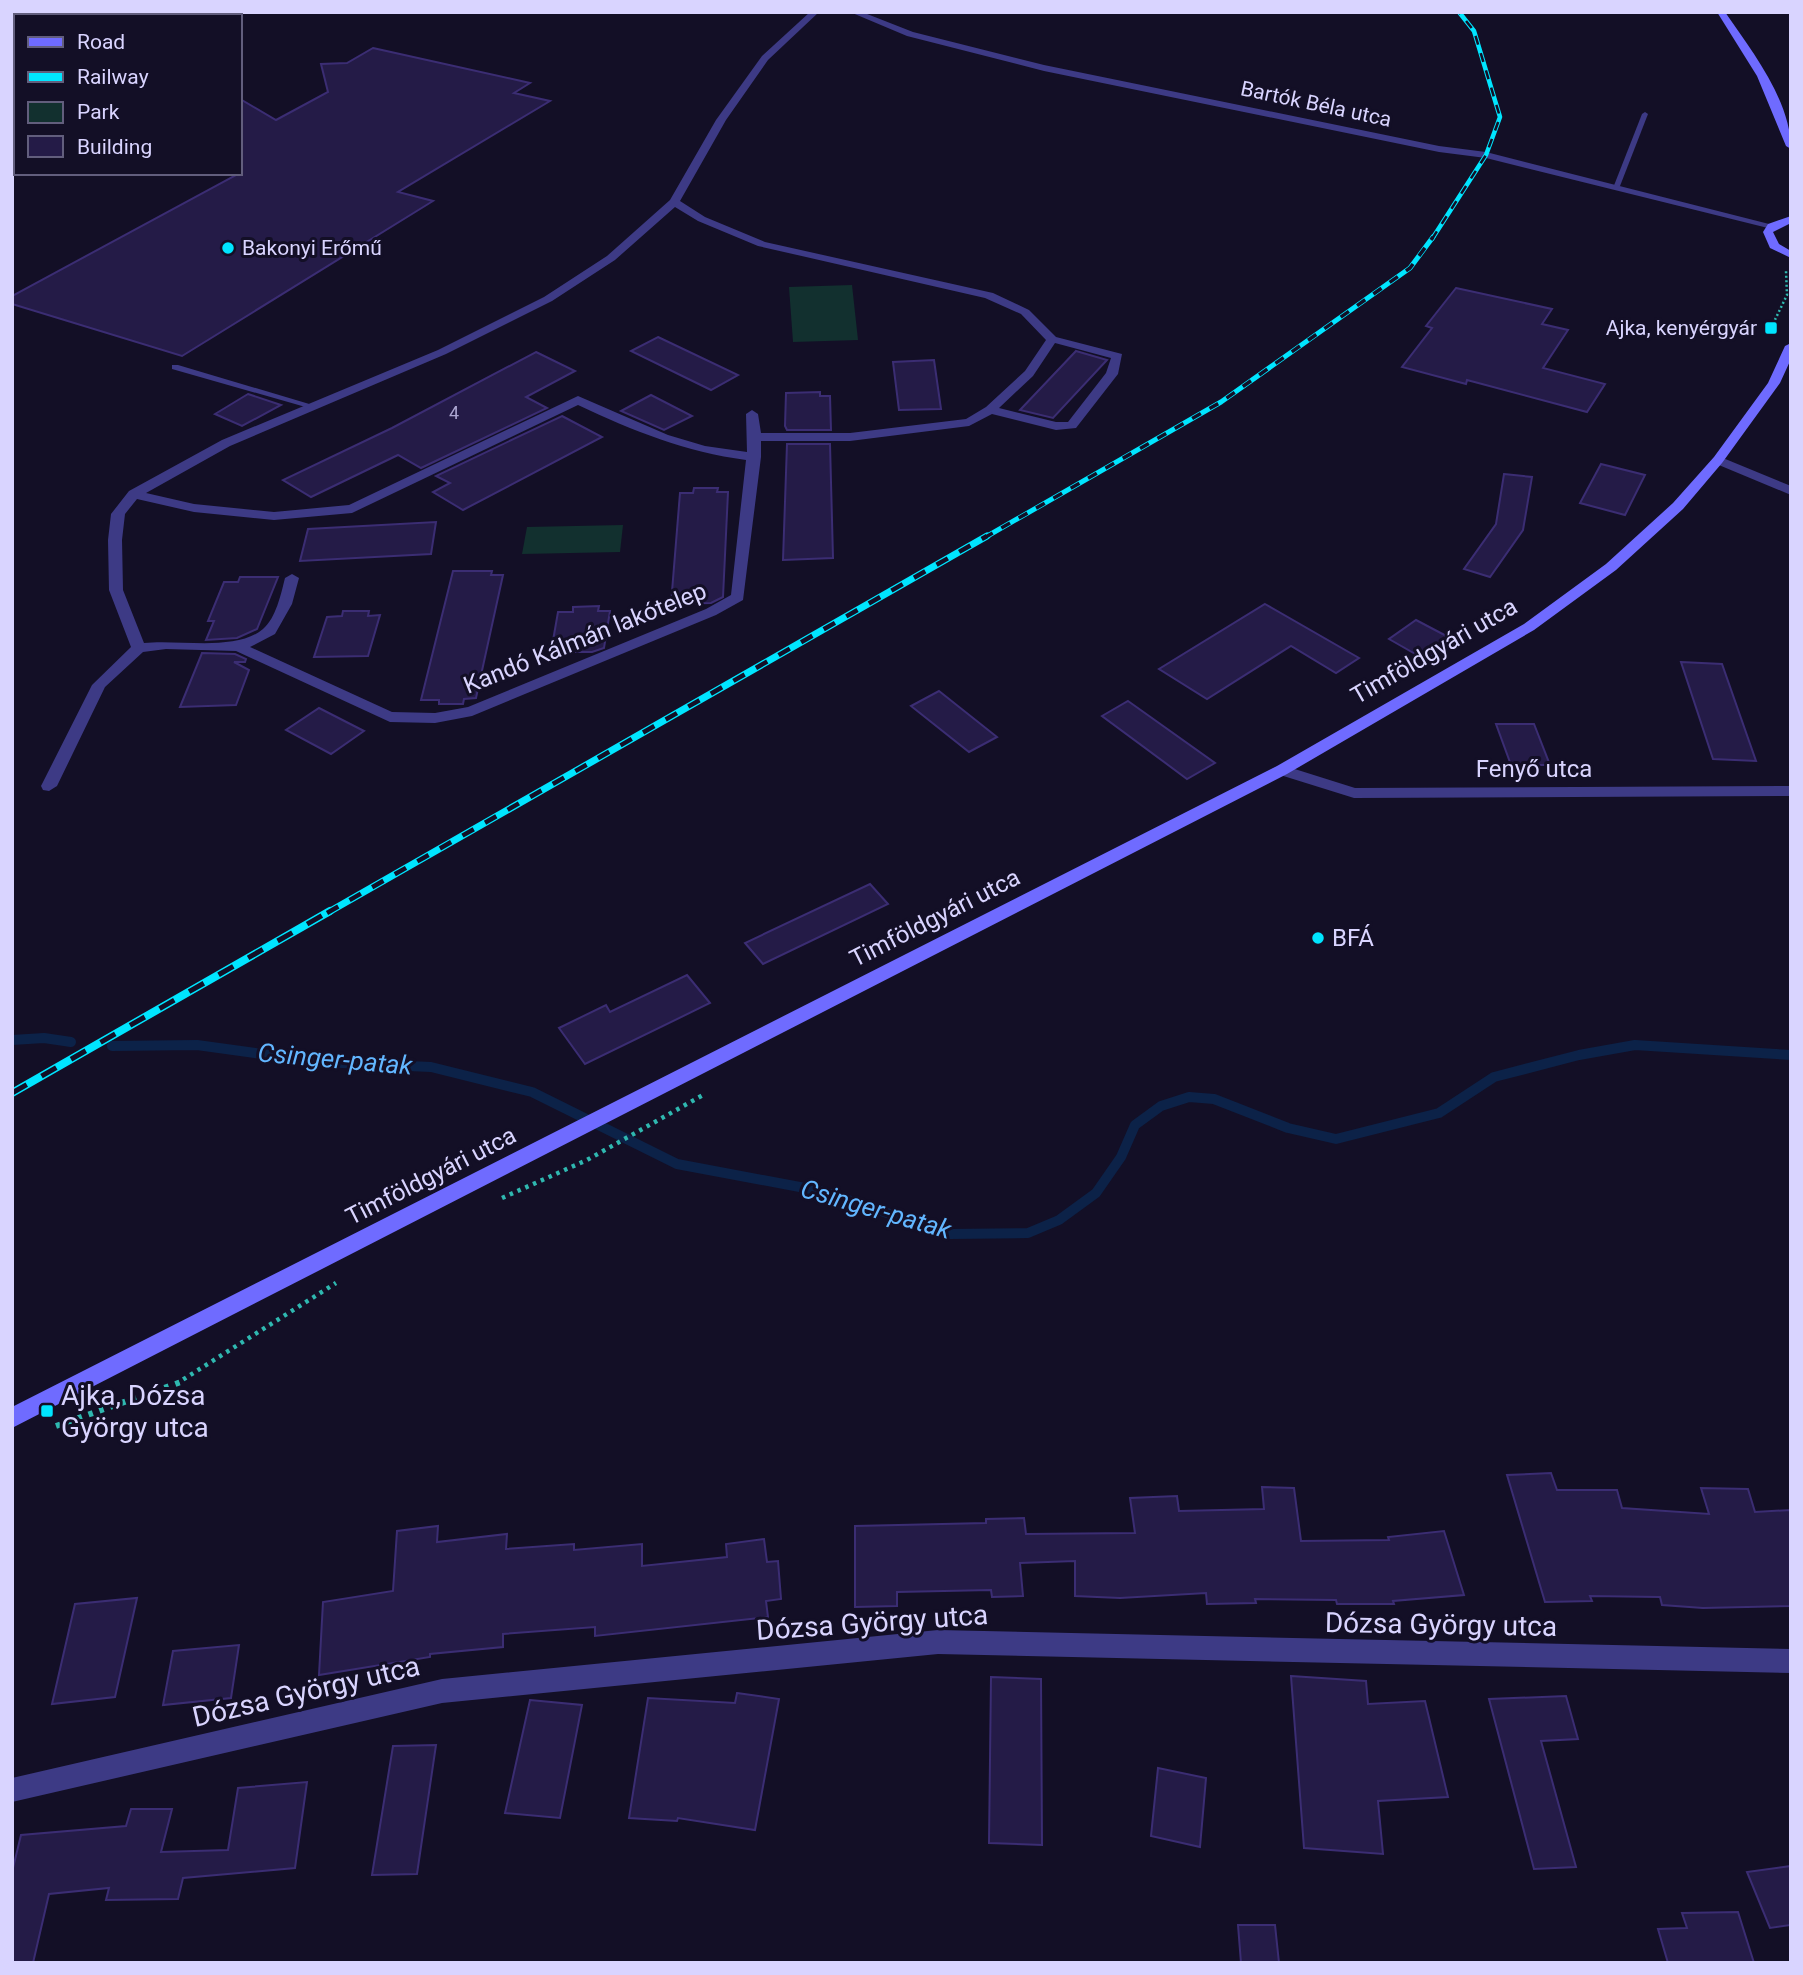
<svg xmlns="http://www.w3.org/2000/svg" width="1803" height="1975" viewBox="0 0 1803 1975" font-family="Roboto,sans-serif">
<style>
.green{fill:#12302f}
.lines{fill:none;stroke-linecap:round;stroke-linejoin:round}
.stream{stroke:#0c2248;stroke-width:10}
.building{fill:#241b47;stroke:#3b2d73;stroke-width:2}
.path-far2{stroke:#2fb8b0;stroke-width:2.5;stroke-dasharray:2 2.5;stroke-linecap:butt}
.path-far1{stroke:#2fb8b0;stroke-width:4.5;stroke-dasharray:3.5 5;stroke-linecap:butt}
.path{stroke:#2fb8b0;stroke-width:6;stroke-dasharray:4.5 7;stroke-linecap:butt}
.service{fill:#3d3a85;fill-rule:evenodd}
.minor{fill:#3d3a85;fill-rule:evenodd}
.secondary{fill:#6f6bff;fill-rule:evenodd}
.rail-far3-casing{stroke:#00e5ff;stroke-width:4.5}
.rail-far2-casing{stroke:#00e5ff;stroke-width:5}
.rail-far1-casing{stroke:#00e5ff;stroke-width:7}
.rail-casing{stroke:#00e5ff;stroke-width:8}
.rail-far3{stroke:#130f26;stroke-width:2.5;stroke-dasharray:9;stroke-linecap:butt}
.rail-far2{stroke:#130f26;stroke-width:3.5;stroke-dasharray:10;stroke-linecap:butt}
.rail-far1{stroke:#130f26;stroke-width:4.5;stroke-dasharray:13;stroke-linecap:butt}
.rail{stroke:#130f26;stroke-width:5;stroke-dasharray:17;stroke-linecap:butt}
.poi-dot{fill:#00e5ff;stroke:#130f26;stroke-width:2.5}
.labels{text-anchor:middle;stroke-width:6;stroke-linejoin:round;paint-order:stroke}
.far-number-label{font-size:18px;fill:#aca6d1}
.far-street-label{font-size:21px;fill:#d9d4ff;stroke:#130f26}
.far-poi-label{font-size:21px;fill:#d9d4ff;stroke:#130f26;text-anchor:start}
.street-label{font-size:24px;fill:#d9d4ff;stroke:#130f26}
.poi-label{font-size:24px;fill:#d9d4ff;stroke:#130f26;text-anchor:start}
.water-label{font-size:26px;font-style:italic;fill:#62b6ff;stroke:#130f26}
.near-poi-label{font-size:28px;fill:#d9d4ff;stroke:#130f26;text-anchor:start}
.near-street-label{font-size:28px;fill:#d9d4ff;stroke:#130f26}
</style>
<rect width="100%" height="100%" fill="#130f26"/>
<!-- green -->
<g class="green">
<polygon points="852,285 858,340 793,342 789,287"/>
<polygon points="623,525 620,552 522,554 527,527"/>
</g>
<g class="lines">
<!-- stream -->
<g class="stream">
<polyline points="12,1040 44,1038 71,1042"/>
<polyline points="112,1046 197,1045 320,1062 431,1067 532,1092 677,1164 821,1191 950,1234 1028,1233 1059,1220 1096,1193 1121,1157 1135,1125 1161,1106 1189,1097 1214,1099 1288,1128 1336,1139 1439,1113 1494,1077 1579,1055 1635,1045 1791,1055"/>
</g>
</g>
<!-- building -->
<g class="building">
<polygon points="373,48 530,83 514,93 550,101 398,192 433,201 182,356 12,304 12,296 240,173 240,99 276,120 328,92 321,64 347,63"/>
<polygon points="1456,288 1552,309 1542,324 1568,330 1543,368 1605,384 1587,412 1467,380 1466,384 1402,367 1432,328 1426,326"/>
<polygon points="658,337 738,375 711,390 631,351"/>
<polygon points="1076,351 1107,360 1053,418 1020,410"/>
<polygon points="536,352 575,371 526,397 547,408 421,468 398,455 311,497 283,480 392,428"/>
<polygon points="934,360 941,409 899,410 893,362"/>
<polygon points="820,392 820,396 830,396 831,430 787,430 785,426 786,393"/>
<polygon points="248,394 281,405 242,426 215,414"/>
<polygon points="651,395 692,416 664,430 621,411"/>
<polygon points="562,416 602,437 463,510 433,492 450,483 436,476"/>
<polygon points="787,444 830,444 833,558 783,560"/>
<polygon points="1601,464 1645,475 1625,515 1580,503"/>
<polygon points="1504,474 1532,477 1523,530 1490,577 1464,569 1496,524"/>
<polygon points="694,488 718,488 717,492 728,492 723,597 711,603 671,604 680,493 693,493"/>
<polygon points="436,522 431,554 300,561 308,529"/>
<polygon points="453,571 492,571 491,575 503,575 476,698 464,699 463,704 439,704 439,700 421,700"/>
<polygon points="240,577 278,577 257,629 237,638 206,640 214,621 208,621 224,582 238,582"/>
<polygon points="1265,604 1359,658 1336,673 1291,646 1207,699 1159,669"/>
<polygon points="599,606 598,611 610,611 604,648 592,652 551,652 558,612 573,612 573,607"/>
<polygon points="343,611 369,611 368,616 380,615 368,656 314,657 327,617 342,616"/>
<polygon points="1416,620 1454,640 1426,660 1389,639"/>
<polygon points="202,653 235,654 246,659 245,662 234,662 249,670 236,705 180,707"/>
<polygon points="1681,662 1722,664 1756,761 1713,759"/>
<polygon points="939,691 997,737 969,752 911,706"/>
<polygon points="1128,701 1215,763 1187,779 1102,716"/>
<polygon points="319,708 364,731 331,754 286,730"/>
<polygon points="1496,724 1534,724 1550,765 1511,765"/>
<polygon points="870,884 888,904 763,964 745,943"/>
<polygon points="687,975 710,1003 585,1064 559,1028 606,1005 610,1012"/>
<polygon points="1551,1473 1557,1490 1617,1490 1622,1508 1709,1514 1701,1488 1748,1489 1755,1512 1791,1510 1791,1606 1703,1608 1662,1605 1660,1597 1590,1596 1592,1601 1545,1602 1507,1475"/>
<polygon points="1262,1487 1294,1488 1301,1541 1389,1540 1388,1537 1444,1531 1464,1595 1393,1601 1394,1604 1337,1604 1336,1600 1255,1599 1256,1603 1207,1604 1206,1593 1120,1598 1075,1596 1075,1561 1020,1563 1023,1596 992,1597 991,1590 897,1592 897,1606 855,1607 855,1526 986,1523 986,1519 1024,1518 1026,1534 1135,1533 1130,1498 1177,1496 1179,1511 1264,1509"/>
<polygon points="438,1526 437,1542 507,1534 506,1549 574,1544 574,1550 642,1544 642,1566 727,1557 726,1544 764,1539 767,1562 778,1561 781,1599 766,1601 768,1617 595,1636 595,1627 503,1634 503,1647 430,1654 430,1657 319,1675 323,1602 393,1591 397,1531"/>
<polygon points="137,1598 115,1697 52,1704 75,1604"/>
<polygon points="239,1645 231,1698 163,1705 173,1651"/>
<polygon points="1291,1676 1366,1681 1368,1704 1425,1701 1448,1797 1378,1801 1383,1854 1304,1848"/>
<polygon points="991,1677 1041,1679 1042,1845 989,1843"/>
<polygon points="737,1693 779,1699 755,1830 678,1818 677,1821 629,1818 648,1698 735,1703"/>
<polygon points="1566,1696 1578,1739 1541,1741 1576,1867 1534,1869 1489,1699"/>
<polygon points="530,1700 582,1705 560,1818 505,1813"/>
<polygon points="436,1745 417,1874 372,1875 393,1746"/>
<polygon points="1158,1768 1206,1778 1200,1847 1151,1836"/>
<polygon points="307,1782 295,1868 183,1878 178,1899 106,1900 109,1888 49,1894 33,1963 12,1963 12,1872 21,1835 126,1826 131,1809 172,1809 161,1852 228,1850 238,1788"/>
<polygon points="1791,1866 1791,1925 1770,1928 1747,1872"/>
<polygon points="1738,1912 1754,1963 1668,1963 1658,1929 1687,1928 1682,1913"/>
<polygon points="1238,1925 1275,1925 1279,1963 1241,1963"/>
</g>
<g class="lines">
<!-- path-far2 -->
<polyline class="path-far2" points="1771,328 1787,295 1786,271"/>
<!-- path-far1 -->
<g class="path-far1">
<polyline points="502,1198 587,1160 703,1095"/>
<polyline points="176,1384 336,1283"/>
</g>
<!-- path -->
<polyline class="path" points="56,1426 181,1382"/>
<!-- service -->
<g class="service">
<polygon points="98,12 107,12 100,16 91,16"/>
<polygon points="16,40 16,45 12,46 12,41"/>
<polygon points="1645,112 1648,114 1620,186 1613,188 1642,114"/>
<polygon points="172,365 178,365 316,406 309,408 172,369"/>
</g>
<!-- minor -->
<g class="minor">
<path d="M810,12H819L768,60L726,120L680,201L705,217L765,242L993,293L1029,310L1056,337L1122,354L1118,374L1076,428L1056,430L992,414L969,426L850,441H761V457L743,600L716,615L472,716L435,723L390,722L236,651L166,649L143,652L105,687L57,786L49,791L43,790L41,786L92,685L131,647L109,590L108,540L111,514L129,491L222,440L438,350L544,297L607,256L670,200L716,120L762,56ZM675,207L698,221L758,246L985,298L1021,314L1046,340L1025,371L986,407L966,419L850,433H761L758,414L752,410L746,414L747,452L705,446L668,435L578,396L349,505L274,512L194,504L146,493L230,446L446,354L552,301L615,260ZM1055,343L1111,358L1106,373L1068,422H1056L999,408L1033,376ZM578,405C633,431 686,452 746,460L731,595L706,609L468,707L435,713L392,712L250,647L275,634L292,604L299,578L292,574L285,578C281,594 276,618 263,629C236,652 179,639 144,643L123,590L122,540L125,514L137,499L194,512L274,520L352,513Z"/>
<polygon points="850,12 862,12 913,32 1044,65 1439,146 1486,152 1777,226 1772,229 1486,158 1439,152 1044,71 907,36"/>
<polygon points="1718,456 1791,486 1791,495 1714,463 1712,460"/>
<polygon points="1282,765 1355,788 1791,786 1791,796 1354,798 1277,774 1274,770"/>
<polygon points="938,1630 1791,1649 1791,1673 938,1654 442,1703 12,1802 12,1778 442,1679"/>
</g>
<!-- secondary -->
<g class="secondary">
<path d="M1717,12H1725C1752,51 1791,101 1791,149L1786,146L1757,76Z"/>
<polygon points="1791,216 1791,223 1773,232 1779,244 1791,251 1791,258 1770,248 1763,232 1768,224"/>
<polygon points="1791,343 1791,359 1780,383 1722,463 1683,509 1616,570 1534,630 1287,774 12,1428 12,1407 1277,766 1524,624 1606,564 1673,503 1714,457 1768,383 1785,346"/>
</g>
<defs>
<g id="rail-far3">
<polyline points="139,16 148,12"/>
<polyline points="159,16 168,12"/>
<polyline points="12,64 16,62"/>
<polyline points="12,91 16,89"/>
<polyline points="1432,239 1486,155 1500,117 1474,31 1459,12"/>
</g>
<polyline id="rail-far2" points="984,538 1221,402 1410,268 1433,237"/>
<polyline id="rail-far1" points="327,913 987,536"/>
<polyline id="rail" points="12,1093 330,911"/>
</defs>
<!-- rail-far3 casing -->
<use href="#rail-far3" class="rail-far3-casing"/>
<!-- rail-far2 casing -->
<use href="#rail-far2" class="rail-far2-casing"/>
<!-- rail-far1 casing -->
<use href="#rail-far1" class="rail-far1-casing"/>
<!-- rail casing -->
<use href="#rail" class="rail-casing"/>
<!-- rail-far3 -->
<use href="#rail-far3" class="rail-far3"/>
<!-- rail-far2 -->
<use href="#rail-far2" class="rail-far2"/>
<!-- rail-far1 -->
<use href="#rail-far1" class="rail-far1"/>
<!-- rail -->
<use href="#rail" class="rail"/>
</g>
<!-- markers -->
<g class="poi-dot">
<circle cx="228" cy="248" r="7"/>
<rect x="1764" y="321" width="14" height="14" rx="3.5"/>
<circle cx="1318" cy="938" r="7"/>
<rect x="40" y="1404" width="14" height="14" rx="3.5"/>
</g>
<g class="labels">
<!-- far-number labels -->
<g class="far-number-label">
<text x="454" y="419">4</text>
</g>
<!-- far-street labels -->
<g class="far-street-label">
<text transform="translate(1316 104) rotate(12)" y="7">Bartók Béla utca</text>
</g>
<!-- far-poi labels -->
<g class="far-poi-label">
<text x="242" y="255">Bakonyi Erőmű</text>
<text x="1757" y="335" text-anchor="end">Ajka, kenyérgyár</text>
</g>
<!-- street labels -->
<g class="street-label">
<text transform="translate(585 638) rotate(-22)" y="8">Kandó Kálmán lakótelep</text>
<text transform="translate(1434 651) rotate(-30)" y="8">Timföldgyári utca</text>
<text x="1534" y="777">Fenyő utca</text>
<text transform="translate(935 918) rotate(-27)" y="8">Timföldgyári utca</text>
<text transform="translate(431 1176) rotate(-27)" y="8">Timföldgyári utca</text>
</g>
<!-- poi labels -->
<g class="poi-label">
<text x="1332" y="946">BFÁ</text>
</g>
<!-- water labels -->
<g class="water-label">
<text transform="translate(335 1059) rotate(5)" y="9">Csinger-patak</text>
<text transform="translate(876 1209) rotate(16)" y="9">Csinger-patak</text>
</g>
<!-- near-poi labels -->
<g class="near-poi-label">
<text x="61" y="1405">Ajka, Dózsa<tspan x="61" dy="32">György utca</tspan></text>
</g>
<!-- near-street labels -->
<g class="near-street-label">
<text transform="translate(872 1622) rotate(-4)" y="10">Dózsa György utca</text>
<text transform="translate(1441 1624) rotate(1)" y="10">Dózsa György utca</text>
<text transform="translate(306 1691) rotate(-13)" y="10">Dózsa György utca</text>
</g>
</g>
<!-- border -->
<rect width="1803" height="1975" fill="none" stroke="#d9d4ff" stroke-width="28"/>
<!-- legend -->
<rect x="14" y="14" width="228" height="161" fill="#130f26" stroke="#625e7d" stroke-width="2"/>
<rect x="28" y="37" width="35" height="10" fill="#6f6bff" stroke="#625e7d" stroke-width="2"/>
<text x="77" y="49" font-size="21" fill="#d9d4ff">Road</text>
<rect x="28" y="72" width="35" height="10" fill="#00e5ff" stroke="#625e7d" stroke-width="2"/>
<text x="77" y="84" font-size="21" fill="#d9d4ff">Railway</text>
<rect x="28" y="102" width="35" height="21" fill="#12302f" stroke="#625e7d" stroke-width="2"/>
<text x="77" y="119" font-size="21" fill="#d9d4ff">Park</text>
<rect x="28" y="136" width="35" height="21" fill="#241b47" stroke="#625e7d" stroke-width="2"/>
<text x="77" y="154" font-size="21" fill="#d9d4ff">Building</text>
</svg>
